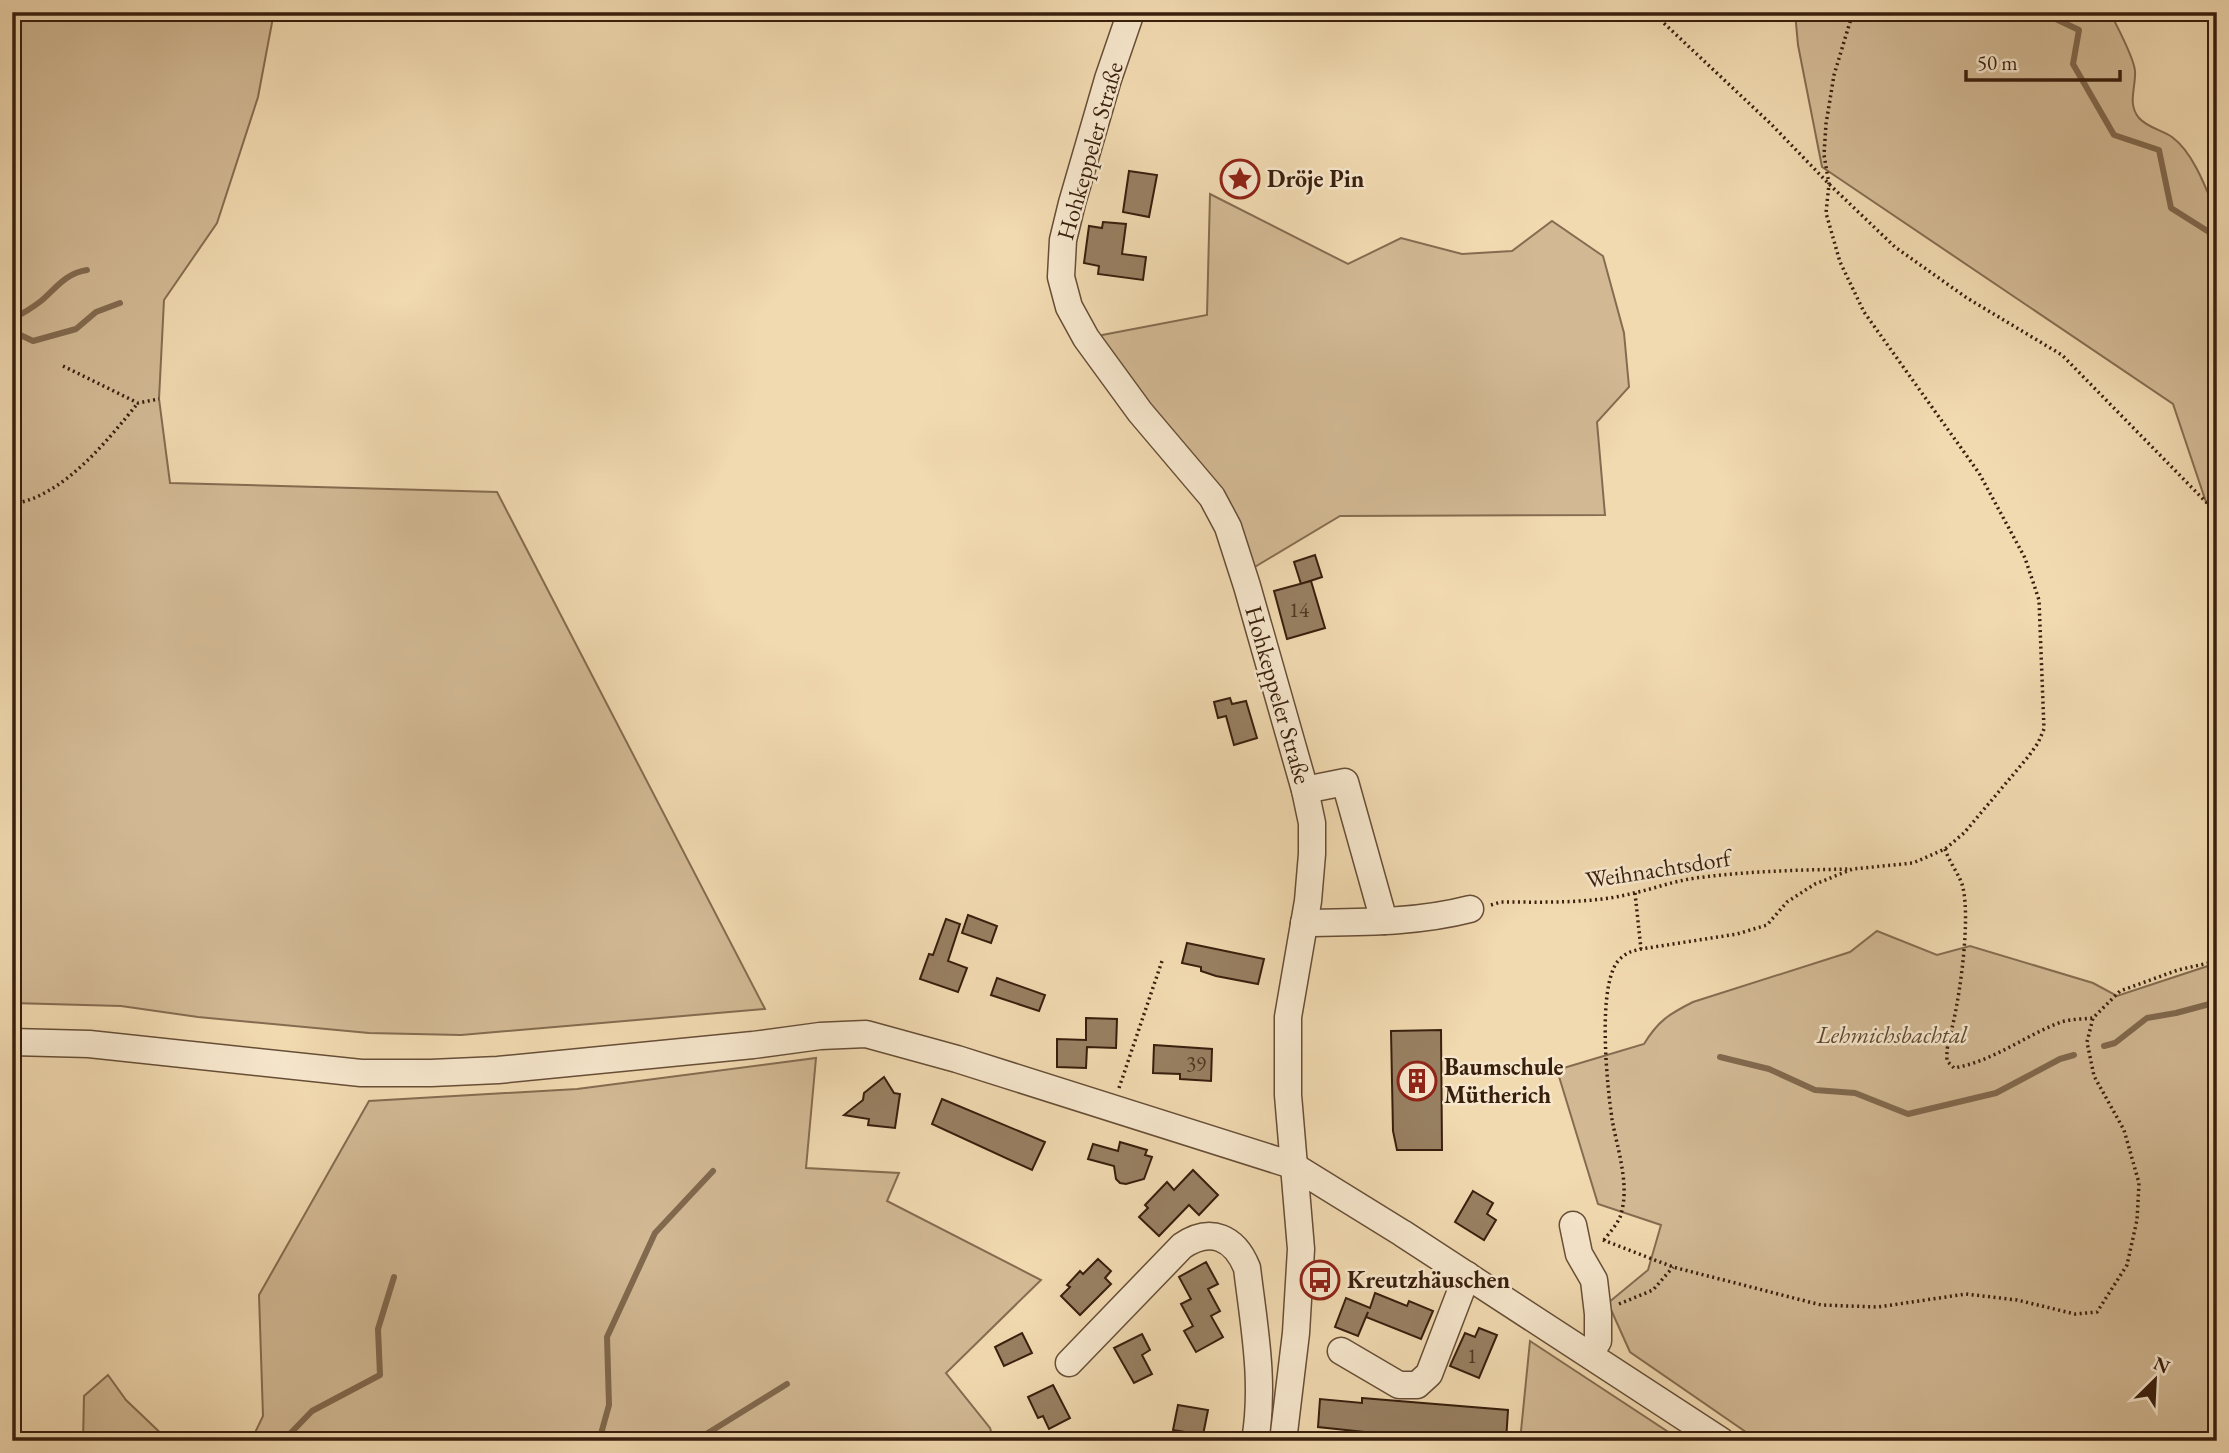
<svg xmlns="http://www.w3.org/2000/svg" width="2229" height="1453" viewBox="0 0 2229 1453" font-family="'EB Garamond',serif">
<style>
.green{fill:#d2b994;stroke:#856c50;stroke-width:2}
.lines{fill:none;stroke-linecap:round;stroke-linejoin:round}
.stream{stroke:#81694e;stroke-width:6}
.building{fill:#988062;stroke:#381f0d;stroke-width:2}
.minor-casing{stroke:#664e36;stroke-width:29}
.path{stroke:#381f0d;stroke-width:3.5;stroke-dasharray:2 3.5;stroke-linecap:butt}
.minor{stroke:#f6e6cc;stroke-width:26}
.labels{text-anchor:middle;stroke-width:5;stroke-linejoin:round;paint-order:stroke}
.number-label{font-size:21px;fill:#503722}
.street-label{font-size:24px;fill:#381f0d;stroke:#f6e6cc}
.poi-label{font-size:24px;font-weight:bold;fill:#381f0d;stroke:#f6e6cc;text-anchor:start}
.park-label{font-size:24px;font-style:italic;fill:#5e462f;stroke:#f6e6cc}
</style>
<rect width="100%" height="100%" fill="#f1d9b0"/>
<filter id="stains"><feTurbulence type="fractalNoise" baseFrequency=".00286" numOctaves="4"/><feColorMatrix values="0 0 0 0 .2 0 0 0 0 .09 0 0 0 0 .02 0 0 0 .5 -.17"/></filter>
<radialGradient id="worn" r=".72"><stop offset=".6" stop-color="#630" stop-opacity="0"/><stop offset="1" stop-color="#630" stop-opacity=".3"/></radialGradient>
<!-- green -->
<g class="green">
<polygon points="12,12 274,12 258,97 217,223 164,300 159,399 170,483 497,492 765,1009 461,1035 369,1033 198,1017 121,1006 12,1003"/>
<path d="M1795,12H2110C2117,27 2134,57 2135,71C2136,88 2127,104 2139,118C2148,128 2162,130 2172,137C2194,153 2207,191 2217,215V508L2206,502L2173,404L1822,167L1798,45Z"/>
<polygon points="1210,194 1348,264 1401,238 1462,254 1512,251 1552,221 1603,256 1624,333 1629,387 1597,422 1605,515 1340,516 1253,568 1143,400 1097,336 1207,315"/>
<path d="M1877,931L1937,955L1970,946L2093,983L2117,996L2217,963V1441H1759L1630,1352L1608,1303L1648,1270L1661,1225L1598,1204L1557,1070L1644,1044C1658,1021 1669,1014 1693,1002L1850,952Z"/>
<polygon points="816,1058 806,1168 899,1173 887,1201 1041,1280 946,1373 990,1428 994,1441 251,1441 263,1416 259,1295 369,1101 577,1089"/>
<polygon points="1530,1341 1682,1441 1520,1441"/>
<polygon points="108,1375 126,1400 169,1441 83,1441 84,1396"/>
</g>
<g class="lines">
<!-- stream -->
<g class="stream">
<polyline points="2041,12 2079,30 2073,64 2114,135 2159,150 2171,208 2209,232 2217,252"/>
<path d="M12,319C22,314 32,308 41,301C56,288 66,273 87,270"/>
<polyline points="12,331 33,341 76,329 96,312 120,303"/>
<polyline points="2104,1046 2115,1043 2147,1018 2176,1013 2217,1002"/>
<polyline points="1720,1057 1769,1069 1815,1090 1855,1093 1908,1114 1996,1093 2060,1059 2074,1055"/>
<polyline points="283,1441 312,1411 380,1375 378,1329 394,1277"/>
<polyline points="599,1441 609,1405 607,1337 655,1233 713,1171"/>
<polyline points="695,1441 787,1384"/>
</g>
</g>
<!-- building -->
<g class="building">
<polygon points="1129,171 1157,175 1149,217 1123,212"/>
<polygon points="1103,222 1126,224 1122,254 1146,257 1143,280 1098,274 1099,266 1084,263 1089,226 1102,228"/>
<polygon points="1315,555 1322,577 1301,584 1294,562"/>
<polygon points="1311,581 1325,628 1287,639 1274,591"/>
<polygon points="1230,698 1232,704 1246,701 1257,738 1234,745 1226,716 1218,718 1214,702"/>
<polygon points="968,915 997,926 991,943 962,933"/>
<polygon points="946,919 960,924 948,961 967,968 958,992 920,979 929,954 933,955"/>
<polygon points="1187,943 1264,959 1258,984 1216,976 1201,971 1201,967 1182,963"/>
<polygon points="997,978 1045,995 1039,1011 991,995"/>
<polygon points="1086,1018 1117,1019 1116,1048 1087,1047 1086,1068 1057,1067 1057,1039 1086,1040"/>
<polygon points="1441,1030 1442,1150 1397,1150 1393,1131 1391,1031"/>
<polygon points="1154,1045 1212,1049 1211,1081 1180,1079 1180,1074 1153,1073"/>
<polygon points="884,1077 894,1093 900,1094 895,1128 868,1125 869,1119 844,1115 863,1100 864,1093"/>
<polygon points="942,1099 1045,1142 1032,1170 932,1124"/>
<polygon points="1120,1142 1147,1150 1145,1155 1152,1157 1144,1179 1126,1184 1120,1183 1116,1179 1114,1166 1088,1159 1093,1144 1118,1151"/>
<polygon points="1193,1170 1218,1195 1199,1215 1189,1205 1159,1236 1139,1217 1148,1208 1145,1205 1167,1182 1174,1190"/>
<polygon points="1473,1191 1493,1203 1487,1214 1496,1220 1484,1240 1455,1222"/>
<polygon points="1098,1259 1111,1271 1105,1278 1111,1284 1080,1315 1061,1296 1070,1287 1067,1285 1080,1271 1083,1274"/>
<polygon points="1206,1262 1218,1284 1208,1289 1220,1311 1211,1316 1223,1337 1196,1352 1184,1331 1193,1326 1181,1304 1191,1299 1179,1277"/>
<polygon points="1375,1293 1407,1306 1409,1301 1433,1311 1421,1339 1366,1317 1368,1312 1358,1336 1335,1327 1346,1298 1370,1308"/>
<polygon points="1479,1328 1497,1335 1479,1378 1450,1366 1465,1333 1475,1337"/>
<polygon points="1022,1333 1032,1353 1004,1366 995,1347"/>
<polygon points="1142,1334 1150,1350 1142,1355 1152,1374 1134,1383 1114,1348"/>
<polygon points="1053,1385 1070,1418 1049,1429 1043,1416 1038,1418 1028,1397"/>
<polygon points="1362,1398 1508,1410 1506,1441 1450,1441 1451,1437 1402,1433 1402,1436 1318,1427 1320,1399 1362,1403"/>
<polygon points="1178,1405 1208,1410 1203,1435 1173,1430"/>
</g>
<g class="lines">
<defs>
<g id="minor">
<polyline points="1131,12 1108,79 1072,203 1063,240 1061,277 1069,307 1086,338 1140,412 1212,497 1228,527 1247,586 1305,790 1312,823 1312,854 1308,901 1288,1017 1288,1095 1301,1249 1296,1333 1283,1441"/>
<polyline points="1305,790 1345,782 1384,921"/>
<path d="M1304,923C1359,922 1416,923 1470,909"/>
<polyline points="12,1042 89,1044 361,1073 431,1073 498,1070 753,1045 820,1036 866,1034 957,1059 1292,1165 1402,1233 1721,1441"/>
<polyline points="1573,1225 1579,1254 1594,1280 1598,1314 1598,1341 1590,1354"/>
<polyline points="1341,1351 1399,1385 1417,1385 1429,1374 1467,1275"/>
<path d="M1069,1363L1182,1246C1211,1226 1235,1238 1247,1268C1254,1326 1265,1383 1255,1441"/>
</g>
</defs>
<!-- minor casing -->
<use href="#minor" class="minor-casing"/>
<!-- path -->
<g class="path">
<polyline points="1652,12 1771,124 1829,184 1895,247 1967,298 2062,355 2206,502 2217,510"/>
<polyline points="63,366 138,403 159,399"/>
<path d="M12,504C63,497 107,441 138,403"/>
<path d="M1945,849C1949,862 1961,877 1963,888C1970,919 1961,987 1954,1019C1951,1035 1946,1043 1947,1061L1954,1068C1994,1061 2024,1036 2061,1022C2071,1019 2083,1019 2093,1018"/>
<polyline points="1635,893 1641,949"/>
<path d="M1491,905L1501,902C1545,902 1592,904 1634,893C1656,888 1674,881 1696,878C1748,871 1799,870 1851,869"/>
<polyline points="1119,1088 1162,961"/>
<polyline points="1603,1240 1673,1267 1821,1305 1878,1307 1966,1294 2017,1300 2075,1314 2097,1312 2127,1265 2137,1220 2139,1183 2124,1130 2094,1076 2087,1042 2093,1018 2120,991 2178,970 2217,961"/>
<path d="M1604,1240C1609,1233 1619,1223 1621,1214C1630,1184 1617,1148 1612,1119C1607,1085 1597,987 1618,961C1625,953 1632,951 1641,949L1737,934L1767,925L1787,902L1815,884L1853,869L1913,863L1945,849L1964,833L2028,757L2038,743L2044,729L2039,600L2025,558L1979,473L1864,312L1840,262L1826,213L1829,184L1824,155L1826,124L1834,75L1853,12"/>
<polyline points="1619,1304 1653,1290 1673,1267"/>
</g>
<!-- minor -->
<use href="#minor" class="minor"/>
</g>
<!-- icons -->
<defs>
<symbol id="sight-ring" viewBox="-11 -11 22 22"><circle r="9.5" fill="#f6e6cc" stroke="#8f2418" stroke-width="1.5"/><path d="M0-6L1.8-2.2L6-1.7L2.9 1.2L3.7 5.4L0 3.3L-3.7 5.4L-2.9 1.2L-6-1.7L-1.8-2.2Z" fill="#8f2418"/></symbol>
<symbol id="building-ring" viewBox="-11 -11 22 22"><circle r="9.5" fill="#f6e6cc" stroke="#8f2418" stroke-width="1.5"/><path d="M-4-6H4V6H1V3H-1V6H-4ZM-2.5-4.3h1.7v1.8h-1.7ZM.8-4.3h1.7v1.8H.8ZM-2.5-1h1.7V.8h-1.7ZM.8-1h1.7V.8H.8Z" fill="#8f2418"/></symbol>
<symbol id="bus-ring" viewBox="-11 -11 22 22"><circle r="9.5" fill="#f6e6cc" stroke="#8f2418" stroke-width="1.5"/><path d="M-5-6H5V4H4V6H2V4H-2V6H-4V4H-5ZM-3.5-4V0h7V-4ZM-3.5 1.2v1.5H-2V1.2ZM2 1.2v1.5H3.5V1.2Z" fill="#8f2418"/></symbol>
</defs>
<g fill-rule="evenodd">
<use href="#sight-ring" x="1218" y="157" width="44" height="44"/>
<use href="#building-ring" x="1395" y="1059" width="44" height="44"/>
<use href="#bus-ring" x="1298" y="1258" width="44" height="44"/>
</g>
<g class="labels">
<!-- number labels -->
<g class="number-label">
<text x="1299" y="617">14</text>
<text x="1196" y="1071">39</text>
<text x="1472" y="1363">1</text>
</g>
<!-- street labels -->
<g class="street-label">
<text transform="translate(1090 151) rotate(-74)" y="8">Hohkeppeler Straße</text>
<text transform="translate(1278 695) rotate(74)" y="8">Hohkeppeler Straße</text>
<text transform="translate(1658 869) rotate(-9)" y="8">Weihnachtsdorf</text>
</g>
<!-- poi labels -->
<g class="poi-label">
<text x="1267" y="187">Dröje Pin</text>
<text x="1444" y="1075">Baumschule<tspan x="1444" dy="28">Mütherich</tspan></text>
<text x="1347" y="1288">Kreutzhäuschen</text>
</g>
<!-- park labels -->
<g class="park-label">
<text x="1892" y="1043">Lehmichsbachtal</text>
</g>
</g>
<!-- margin -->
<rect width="2229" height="1453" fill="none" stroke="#f1d9b0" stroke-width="42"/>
<rect x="14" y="14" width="2201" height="1425" fill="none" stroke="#381f0d" stroke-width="3.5"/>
<rect x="21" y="21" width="2187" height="1411" fill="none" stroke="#381f0d" stroke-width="2"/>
<!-- north arrow -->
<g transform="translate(2155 1380) rotate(24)" stroke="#f6e6cc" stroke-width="5" paint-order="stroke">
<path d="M0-5L12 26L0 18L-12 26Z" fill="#381f0d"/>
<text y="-10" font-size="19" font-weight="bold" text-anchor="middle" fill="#381f0d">N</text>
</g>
<!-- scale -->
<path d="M1966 70v10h154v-10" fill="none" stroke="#381f0d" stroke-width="3.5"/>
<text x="1977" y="70" font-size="21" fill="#381f0d" stroke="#f6e6cc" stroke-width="5" paint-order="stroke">50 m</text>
<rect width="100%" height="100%" filter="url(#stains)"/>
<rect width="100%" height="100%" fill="url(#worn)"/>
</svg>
